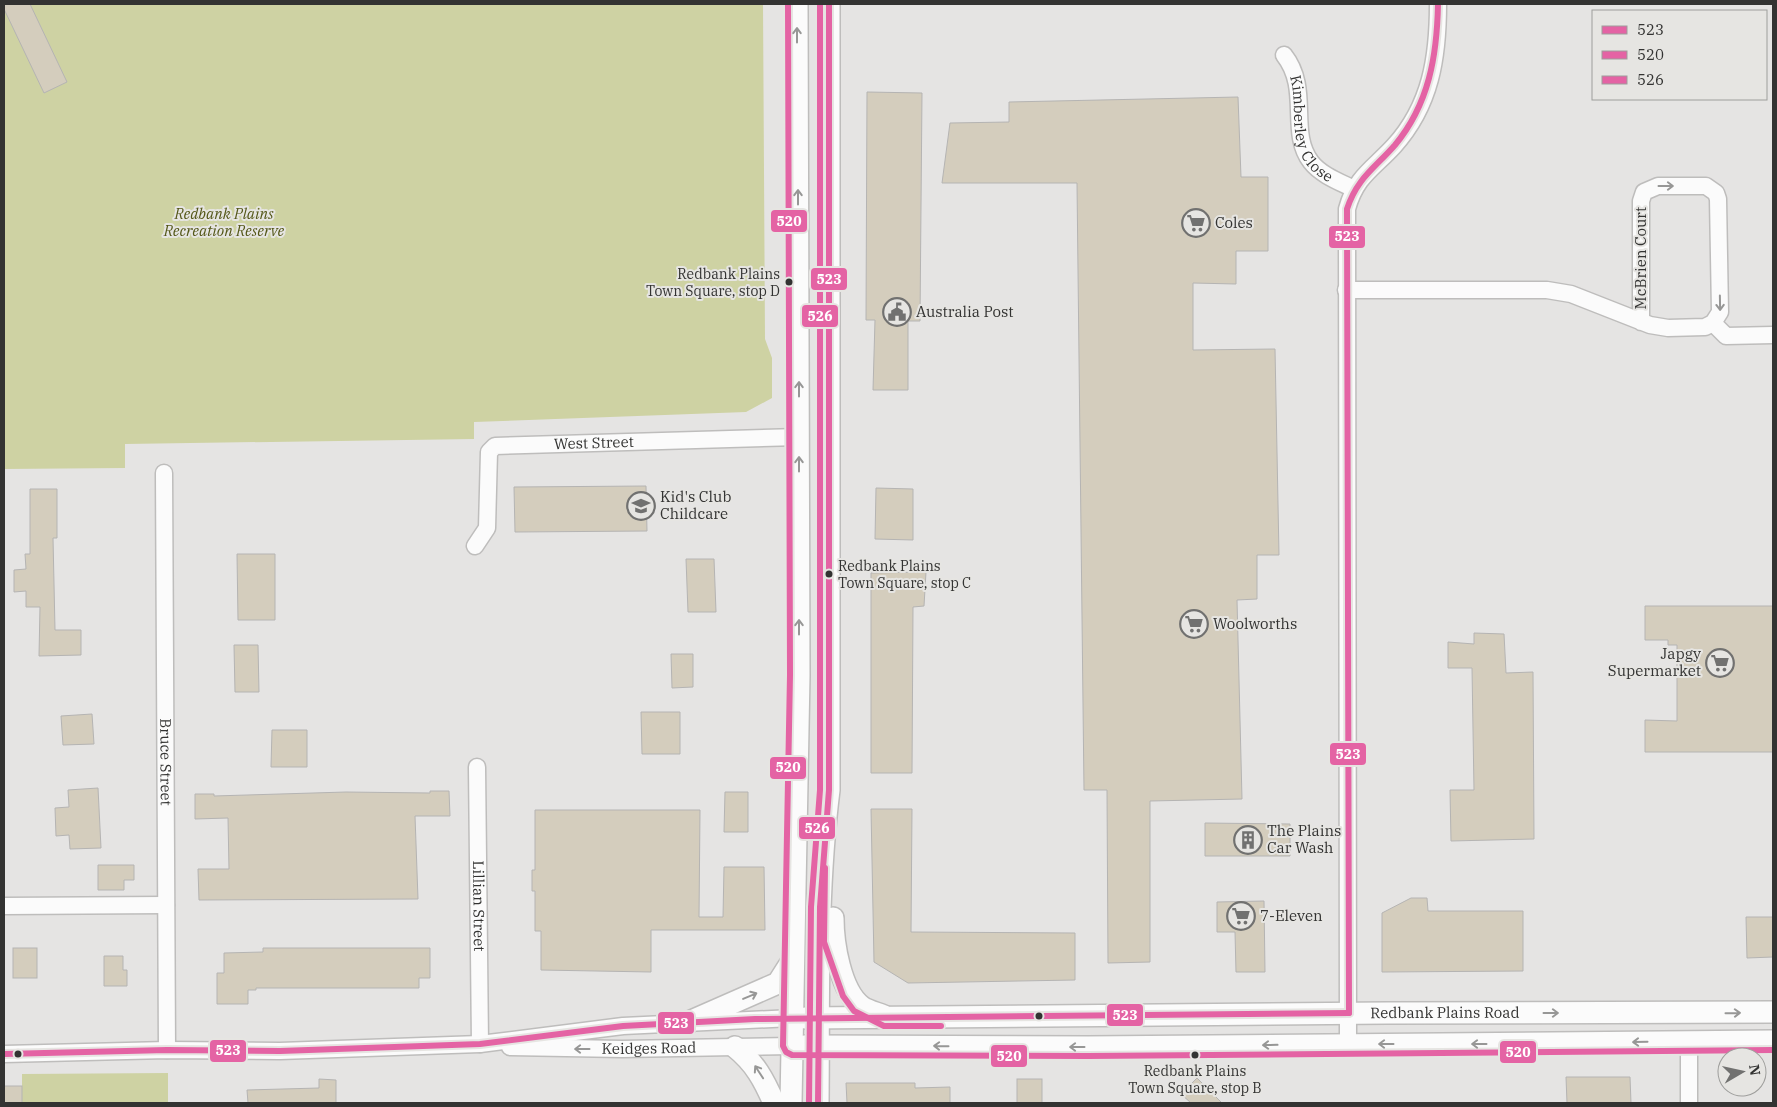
<svg xmlns="http://www.w3.org/2000/svg" width="1777" height="1107" viewBox="0 0 1777 1107" font-family="'IBM Plex Serif',serif">
<style>
.green{fill:#ced2a3}
.building{fill:#d4cdbd;stroke:#b5b4b3}
.lines{fill:none;stroke-linecap:round;stroke-linejoin:round}
.minor-casing{stroke:#bebdbc;stroke-width:19}
.major-casing{stroke:#bebdbc;stroke-width:24}
.minor{stroke:#fbfbfb;stroke-width:16}
.major{stroke:#fbfbfb;stroke-width:21}
.bus-1-casing{stroke:#e6e5e2;stroke-width:10}
.bus-2-casing{stroke:#e6e5e2;stroke-width:10}
.bus-3-casing{stroke:#e6e5e2;stroke-width:10}
.bus-1{stroke:#e463a4;stroke-width:6}
.bus-2{stroke:#e463a4;stroke-width:6}
.bus-3{stroke:#e463a4;stroke-width:6}
.oneway{stroke:#979796}
.bus-dot{fill:#333332;stroke:#e6e5e2;stroke-width:2}
.labels{text-anchor:middle;stroke-width:4;stroke-linejoin:round;paint-order:stroke}
.bus-label{font-size:14px;fill:#333332;stroke:#e6e5e2;text-anchor:end}
.street-label{font-size:15px;fill:#333332;stroke:#e6e5e2}
.park-label{font-size:15px;font-style:italic;fill:#545718;stroke:#e6e5e2}
.poi-label{font-size:15px;fill:#333332;stroke:#e6e5e2;text-anchor:start}
.line-badge{stroke:#e6e5e2;stroke-width:2}
.badge-label{font-size:14px;text-anchor:middle;font-weight:bold;fill:#fff}
</style>
<rect width="100%" height="100%" fill="#e5e4e3"/>
<!-- green -->
<g class="green">
<polygon points="4,4 763,4 765,339 772,358 772,398 746,412 474,422 474,439 125,444 125,468 4,469"/>
<polygon points="168,1073 168,1103 22,1103 22,1074"/>
</g>
<!-- building -->
<g class="building">
<polygon points="4,4 30,4 67,82 44,93 4,9"/>
<polygon points="867,92 922,93 920,321 908,321 908,390 873,390 875,320 866,320"/>
<polygon points="1238,97 1241,177 1268,177 1268,251 1236,251 1236,284 1193,283 1193,350 1275,349 1279,555 1257,555 1257,599 1237,600 1242,799 1150,801 1150,962 1108,963 1107,790 1084,790 1077,183 942,183 950,123 1009,122 1009,102"/>
<polygon points="646,486 647,531 515,532 514,487"/>
<polygon points="876,488 913,489 913,540 875,539"/>
<polygon points="30,489 57,489 57,538 53,538 55,630 81,630 81,655 39,656 40,607 26,607 26,591 14,592 14,570 26,569 25,554 30,554"/>
<polygon points="237,554 275,554 275,620 238,620"/>
<polygon points="686,559 714,559 716,612 688,612"/>
<polygon points="926,572 924,606 913,607 912,773 871,773 871,573"/>
<polygon points="1645,606 1773,606 1773,752 1645,752 1645,720 1677,721 1677,645 1668,645 1668,640 1645,640"/>
<polygon points="1474,633 1504,634 1506,673 1533,672 1534,839 1451,841 1450,790 1474,790 1472,668 1448,668 1448,642 1474,644"/>
<polygon points="234,645 258,645 259,692 235,692"/>
<polygon points="671,654 693,654 693,687 672,688"/>
<polygon points="641,712 680,712 680,754 642,754"/>
<polygon points="92,714 94,744 63,745 61,716"/>
<polygon points="272,730 307,730 307,767 271,767"/>
<polygon points="98,788 101,848 70,849 69,835 56,836 55,808 69,807 68,790"/>
<polygon points="430,791 449,791 450,816 415,816 418,899 199,900 198,869 229,869 228,818 195,819 195,794 214,794 214,796 346,792 430,793"/>
<polygon points="725,792 748,792 748,832 724,832"/>
<polygon points="871,809 912,809 911,932 1075,933 1075,980 908,983 874,962"/>
<polygon points="535,810 700,810 699,917 723,917 724,867 764,867 765,930 651,930 651,972 541,970 541,931 535,931 535,891 532,891 532,870 535,870"/>
<polygon points="1205,823 1290,824 1290,856 1205,856"/>
<polygon points="98,865 134,865 134,880 124,880 124,890 98,890"/>
<polygon points="1411,898 1427,898 1428,911 1523,911 1523,971 1382,972 1382,913"/>
<polygon points="1264,901 1265,972 1236,972 1235,932 1217,932 1217,902"/>
<polygon points="1746,917 1773,917 1773,957 1747,958"/>
<rect x="13" y="948" width="24" height="30"/>
<polygon points="263,948 430,948 430,978 419,978 419,988 256,988 256,990 248,990 248,1004 217,1004 217,973 224,973 224,953 263,952"/>
<polygon points="104,956 123,956 123,970 127,970 127,986 104,986"/>
<polygon points="1566,1077 1630,1077 1631,1103 1567,1103"/>
<polygon points="1197,1078 1222,1103 1191,1103 1181,1094"/>
<polygon points="319,1079 336,1080 336,1103 248,1103 247,1090 319,1088"/>
<rect x="1017" y="1079" width="25" height="24"/>
<polygon points="846,1083 915,1083 915,1088 950,1087 950,1103 847,1103"/>
<rect x="4" y="1086" width="18" height="17"/>
</g>
<g class="lines">
<defs>
<g id="minor">
<path id="s1" d="M1284,55C1311,89 1288,132 1311,162C1321,175 1340,182 1354,189"/>
<polyline points="1346,290 1547,290 1571,294 1650,325 1668,328 1705,327 1713,323 1720,312 1718,199 1716,193 1706,186 1658,186 1644,192 1641,201 1641,322"/>
<polyline points="1713,323 1726,336 1773,335"/>
<path id="s2" d="M164,473L167,1050"/>
<path id="s3" d="M475,546L487,528L489,452L495,446L799,437"/>
<path id="s4" d="M477,767L480,1044"/>
<polyline points="4,906 166,905"/>
<polyline points="1689,1041 1689,1103"/>
<path d="M1348,1043L1347,209C1356,176 1373,169 1394,146C1431,105 1438,57 1438,4"/>
<path id="s5" d="M510,1047L622,1049L792,1046"/>
<polyline points="4,1054 167,1050 280,1051 480,1044 623,1026 792,1018"/>
</g>
<g id="major">
<path d="M833,918C833,942 840,991 862,1007C868,1011 877,1013 884,1016"/>
<path id="s6" d="M805,1018L1387,1013L1773,1012"/>
<polyline points="689,1022 778,983 792,961"/>
<polyline points="804,1046 1088,1047 1773,1041"/>
<path d="M735,1047C755,1063 764,1080 774,1103"/>
<polyline points="791,1103 799,675 797,4"/>
<path d="M818,1103C819,999 816,894 829,790V4"/>
</g>
</defs>
<!-- minor casing -->
<use href="#minor" class="minor-casing"/>
<!-- major casing -->
<use href="#major" class="major-casing"/>
<!-- minor -->
<use href="#minor" class="minor"/>
<!-- major -->
<use href="#major" class="major"/>
<defs>
<g id="bus-1">
<path d="M1349,1013L1347,209C1357,178 1375,168 1395,145C1429,104 1437,56 1438,4"/>
<polyline points="4,1054 167,1050 280,1051 480,1044 623,1026 755,1019 1349,1013"/>
<polyline points="818,1103 820,907 829,790 829,4"/>
</g>
<g id="bus-2">
<polyline points="788,4 790,675 783,1046 786,1052 792,1055 1088,1056 1773,1050"/>
<polyline points="825,868 824,942 843,996 854,1011 884,1026 941,1026"/>
</g>
<polyline id="bus-3" points="809,1103 811,907 820,790 820,4"/>
</defs>
<!-- bus-1 casing -->
<use href="#bus-1" class="bus-1-casing"/>
<!-- bus-2 casing -->
<use href="#bus-2" class="bus-2-casing"/>
<!-- bus-3 casing -->
<use href="#bus-3" class="bus-3-casing"/>
<!-- bus-1 -->
<use href="#bus-1" class="bus-1"/>
<!-- bus-2 -->
<use href="#bus-2" class="bus-2"/>
<!-- bus-3 -->
<use href="#bus-3" class="bus-3"/>
</g>
<!-- one-way arrows -->
<defs><path id="oneway-shaft" d="M-6 0H5M1.5-3L5.5 0L1.5 3" fill="none" stroke-width="1.6" stroke-linecap="round" stroke-linejoin="round" transform="scale(1.25)"/></defs>
<g class="oneway">
<use href="#oneway-shaft" transform="translate(797 35) rotate(-90)"/>
<use href="#oneway-shaft" transform="translate(1666 186)"/>
<use href="#oneway-shaft" transform="translate(798 197) rotate(-90)"/>
<use href="#oneway-shaft" transform="translate(1720 303) rotate(89)"/>
<use href="#oneway-shaft" transform="translate(799 389) rotate(-90)"/>
<use href="#oneway-shaft" transform="translate(799 464) rotate(-90)"/>
<use href="#oneway-shaft" transform="translate(799 627) rotate(-90)"/>
<use href="#oneway-shaft" transform="translate(750 996) rotate(-23)"/>
<use href="#oneway-shaft" transform="translate(1551 1013)"/>
<use href="#oneway-shaft" transform="translate(1733 1013) rotate(-1)"/>
<use href="#oneway-shaft" transform="translate(1640 1042) rotate(179)"/>
<use href="#oneway-shaft" transform="translate(1386 1044) rotate(180)"/>
<use href="#oneway-shaft" transform="translate(1479 1044) rotate(180)"/>
<use href="#oneway-shaft" transform="translate(1270 1045) rotate(179)"/>
<use href="#oneway-shaft" transform="translate(941 1046) rotate(-179)"/>
<use href="#oneway-shaft" transform="translate(1077 1047) rotate(-180)"/>
<use href="#oneway-shaft" transform="translate(582 1049) rotate(-180)"/>
<use href="#oneway-shaft" transform="translate(759 1072) rotate(-123)"/>
</g>
<!-- icons -->
<defs>
<symbol id="supermarket-ring" viewBox="-11 -11 22 22"><circle r="9.5" fill="#e6e5e2" stroke="#717170" stroke-width="1.5"/><path d="M-6-5.5h2.5l.6 2H6L4.5 2H-2.5L-4.4-4H-6ZM-1.5 3.2a1.3 1.3 0 1 0 .1 0ZM3 3.2a1.3 1.3 0 1 0 .1 0Z" fill="#717170"/></symbol>
<symbol id="civic-ring" viewBox="-11 -11 22 22"><circle r="9.5" fill="#e6e5e2" stroke="#717170" stroke-width="1.5"/><path d="M-.6-6.5H3V-4.5H.6V-3L4-1V1h2V6H-6V1h2V-1L-.6-3ZM-1.2 2.5V6h2.4V2.5Z" fill="#717170"/></symbol>
<symbol id="school-ring" viewBox="-11 -11 22 22"><circle r="9.5" fill="#e6e5e2" stroke="#717170" stroke-width="1.5"/><path d="M0-5L7-2L0 1L-7-2ZM-4 1L0 2.5L4 1V4Q0 6-4 4Z" fill="#717170"/></symbol>
<symbol id="building-ring" viewBox="-11 -11 22 22"><circle r="9.5" fill="#e6e5e2" stroke="#717170" stroke-width="1.5"/><path d="M-4-6H4V6H1V3H-1V6H-4ZM-2.5-4.3h1.7v1.8h-1.7ZM.8-4.3h1.7v1.8H.8ZM-2.5-1h1.7V.8h-1.7ZM.8-1h1.7V.8H.8Z" fill="#717170"/></symbol>
</defs>
<g fill-rule="evenodd">
<use href="#supermarket-ring" x="1180" y="207" width="32" height="32"/>
<use href="#civic-ring" x="881" y="296" width="32" height="32"/>
<use href="#school-ring" x="625" y="490" width="32" height="32"/>
<use href="#supermarket-ring" x="1178" y="608" width="32" height="32"/>
<use href="#supermarket-ring" x="1704" y="647" width="32" height="32"/>
<use href="#building-ring" x="1232" y="824" width="32" height="32"/>
<use href="#supermarket-ring" x="1225" y="900" width="32" height="32"/>
</g>
<!-- markers -->
<g class="bus-dot">
<circle cx="789" cy="282" r="4.5"/>
<circle cx="829" cy="574" r="4.5"/>
<circle cx="1039" cy="1016" r="4.5"/>
<circle cx="18" cy="1054" r="4.5"/>
<circle cx="1195" cy="1055" r="4.5"/>
</g>
<g class="labels">
<!-- bus labels -->
<g class="bus-label">
<text x="780" y="279">Redbank Plains<tspan x="780" dy="17">Town Square, stop D</tspan></text>
<text x="838" y="571" text-anchor="start">Redbank Plains<tspan x="838" dy="17">Town Square, stop C</tspan></text>
<text x="1195" y="1076" text-anchor="middle">Redbank Plains<tspan x="1195" dy="17">Town Square, stop B</tspan></text>
</g>
<!-- street labels -->
<g class="street-label">
<text dy="5" stroke="none"><textPath href="#s1" startOffset="81">Kimberley Close</textPath></text>
<text transform="translate(1641 258) rotate(-90)" y="5">McBrien Court</text>
<text dy="5" stroke="none"><textPath href="#s3" startOffset="205">West Street</textPath></text>
<text dy="5" stroke="none"><textPath href="#s2" startOffset="289">Bruce Street</textPath></text>
<text dy="5" stroke="none"><textPath href="#s4" startOffset="139">Lillian Street</textPath></text>
<text dy="5" stroke="none"><textPath href="#s6" startOffset="640">Redbank Plains Road</textPath></text>
<text dy="5" stroke="none"><textPath href="#s5" startOffset="139">Keidges Road</textPath></text>
</g>
<!-- park labels -->
<g class="park-label">
<text x="224" y="219">Redbank Plains<tspan x="224" dy="17">Recreation Reserve</tspan></text>
</g>
<!-- poi labels -->
<g class="poi-label">
<text x="1215" y="228">Coles</text>
<text x="916" y="317">Australia Post</text>
<text x="660" y="502">Kid's Club<tspan x="660" dy="17">Childcare</tspan></text>
<text x="1213" y="629">Woolworths</text>
<text x="1701" y="659" text-anchor="end">Japgy<tspan x="1701" dy="17">Supermarket</tspan></text>
<text x="1267" y="836">The Plains<tspan x="1267" dy="17">Car Wash</tspan></text>
<text x="1260" y="921">7-Eleven</text>
</g>
</g>
<g class="line-badge">
<rect x="770" y="209" width="38" height="24" rx="5" fill="#e463a4"/>
<rect x="1328" y="225" width="38" height="24" rx="5" fill="#e463a4"/>
<rect x="810" y="267" width="38" height="24" rx="5" fill="#e463a4"/>
<rect x="801" y="304" width="38" height="24" rx="5" fill="#e463a4"/>
<rect x="1329" y="742" width="38" height="24" rx="5" fill="#e463a4"/>
<rect x="769" y="756" width="38" height="24" rx="5" fill="#e463a4"/>
<rect x="798" y="816" width="38" height="24" rx="5" fill="#e463a4"/>
<rect x="1106" y="1003" width="38" height="24" rx="5" fill="#e463a4"/>
<rect x="657" y="1011" width="38" height="24" rx="5" fill="#e463a4"/>
<rect x="209" y="1039" width="38" height="24" rx="5" fill="#e463a4"/>
<rect x="1499" y="1040" width="38" height="24" rx="5" fill="#e463a4"/>
<rect x="990" y="1044" width="38" height="24" rx="5" fill="#e463a4"/>
</g>
<g class="badge-label">
<text x="789" y="226">520</text>
<text x="1347" y="241">523</text>
<text x="829" y="284">523</text>
<text x="820" y="321">526</text>
<text x="1348" y="759">523</text>
<text x="788" y="772">520</text>
<text x="817" y="833">526</text>
<text x="1125" y="1020">523</text>
<text x="676" y="1028">523</text>
<text x="228" y="1055">523</text>
<text x="1518" y="1057">520</text>
<text x="1009" y="1061">520</text>
</g>
<!-- border -->
<rect width="1777" height="1107" fill="none" stroke="#333332" stroke-width="10"/>
<!-- legend -->
<rect x="1592" y="10" width="175" height="90" fill="#e6e5e2" stroke="#9e9e9c"/>
<rect x="1602" y="26" width="25" height="8" fill="#e463a4" stroke="#9e9e9c"/>
<text x="1637" y="35" font-size="15" fill="#333332">523</text>
<rect x="1602" y="51" width="25" height="8" fill="#e463a4" stroke="#9e9e9c"/>
<text x="1637" y="60" font-size="15" fill="#333332">520</text>
<rect x="1602" y="76" width="25" height="8" fill="#e463a4" stroke="#9e9e9c"/>
<text x="1637" y="85" font-size="15" fill="#333332">526</text>
<!-- north arrow -->
<g transform="translate(1742 1072) rotate(81)"><circle r="24" fill="#e6e5e2" stroke="#9e9e9c"/>
<path d="M0-4L9 19L0 12L-9 19Z" fill="#717170"/>
<text y="-8" font-size="14" font-weight="bold" text-anchor="middle" fill="#333332">N</text>
</g>
</svg>
